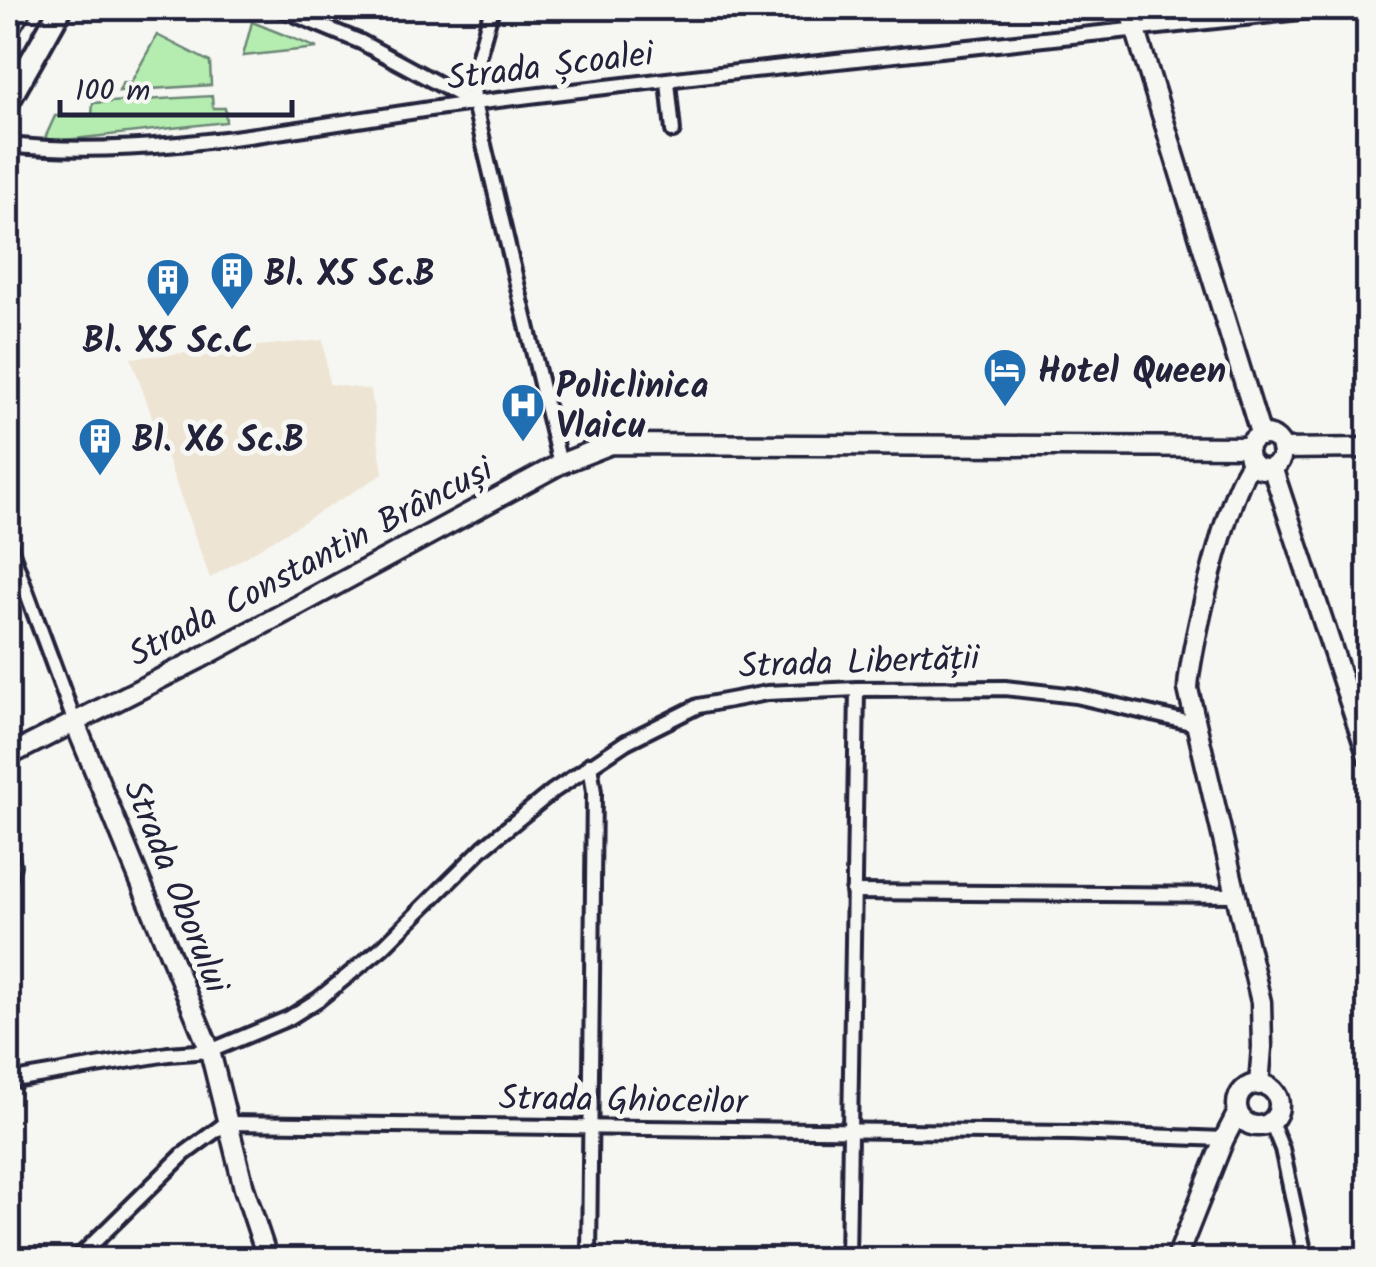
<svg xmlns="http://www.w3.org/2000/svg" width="1376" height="1267" viewBox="0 0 1376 1267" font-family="Kalam,sans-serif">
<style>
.built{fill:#ede4d3}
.green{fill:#b5edb0;stroke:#6c8876;stroke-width:2.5}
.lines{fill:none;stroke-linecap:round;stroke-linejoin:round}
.street-casing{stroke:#22223b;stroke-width:20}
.secondary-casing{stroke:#22223b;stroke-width:25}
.primary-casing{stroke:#22223b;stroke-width:28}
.street{stroke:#f6f6f2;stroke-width:12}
.secondary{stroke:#f6f6f2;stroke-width:18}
.primary{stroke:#f6f6f2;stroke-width:20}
.tram{stroke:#22223b;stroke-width:2.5}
.labels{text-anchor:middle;stroke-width:10;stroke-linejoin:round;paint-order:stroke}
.street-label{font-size:35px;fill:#22223b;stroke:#f6f6f2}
.poi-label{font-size:35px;font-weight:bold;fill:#22223b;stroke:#f6f6f2;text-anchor:start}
</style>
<rect width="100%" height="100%" fill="#f6f6f2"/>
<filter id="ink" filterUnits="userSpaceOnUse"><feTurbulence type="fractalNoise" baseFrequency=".01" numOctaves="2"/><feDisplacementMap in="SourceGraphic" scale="20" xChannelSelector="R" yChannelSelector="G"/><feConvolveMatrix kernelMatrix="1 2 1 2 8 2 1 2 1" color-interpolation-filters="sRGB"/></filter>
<g filter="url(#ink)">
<!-- built -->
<polygon class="built" points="323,340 329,384 371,390 383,474 210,578 131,358"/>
<!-- green -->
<g class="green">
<polygon points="252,22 317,48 243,56"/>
<polygon points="157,35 210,62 211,85 119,91 123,82 130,84"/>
<polygon points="212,96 213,108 225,108 226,122 56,141 45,138 55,116 92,115 93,103"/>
</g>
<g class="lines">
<defs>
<g id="street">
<polyline points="279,8 361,42 474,103"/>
<polyline points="492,8 473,76 474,103 560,464"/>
<polyline points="668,82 673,131"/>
<path d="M8,145C157,161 324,122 474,103C761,67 1050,39 1338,8"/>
<polyline points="8,542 75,723"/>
<polyline points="8,846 13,865 8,881"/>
<polyline points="853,892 1237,895"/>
<polyline points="8,1081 168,1054 210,1051 289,1018 319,999 383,947 484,847 553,791 626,742 698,706 767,693 857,689 1005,688 1076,696 1195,724"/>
<polyline points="1271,1122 1282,1149 1306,1260"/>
<polyline points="76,1260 184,1154 226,1123 1071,1133 1224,1139"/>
<polyline points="589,1260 594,792 590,764"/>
<polyline points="848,1260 857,689"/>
</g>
<g id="secondary">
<polyline points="1129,8 1261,436"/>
<circle cx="1265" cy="452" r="17"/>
<polyline points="1281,449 1368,448"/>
<path d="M1252,463C1229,485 1189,652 1188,689L1261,1002L1262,1047L1259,1085"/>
<polyline points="1272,467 1368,757"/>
<polyline points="75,723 210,1051 244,1188 268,1260"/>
<polyline points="8,756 199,659 560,464 611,444 1249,447"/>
<circle cx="1258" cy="1105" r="21"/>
<polyline points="1176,1260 1224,1139 1238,1112"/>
</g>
<polyline id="primary" points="8,102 61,8"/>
</defs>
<!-- street casing -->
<use href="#street" class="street-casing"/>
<!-- secondary casing -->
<use href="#secondary" class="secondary-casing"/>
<!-- primary casing -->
<use href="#primary" class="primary-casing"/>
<!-- street -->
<use href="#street" class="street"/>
<!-- secondary -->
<use href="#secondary" class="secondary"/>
<!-- primary -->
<use href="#primary" class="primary"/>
<!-- tram -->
<polyline class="tram" points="8,52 34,8"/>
</g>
</g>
<!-- icons -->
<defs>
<symbol id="building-pin" viewBox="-11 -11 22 30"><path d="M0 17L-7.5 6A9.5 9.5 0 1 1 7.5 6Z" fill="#1f6fb2" stroke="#f6f6f2"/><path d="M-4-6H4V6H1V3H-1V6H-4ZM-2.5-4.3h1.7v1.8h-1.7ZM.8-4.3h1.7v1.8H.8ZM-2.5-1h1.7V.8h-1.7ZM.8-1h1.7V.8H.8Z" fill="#fff"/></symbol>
<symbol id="hotel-pin" viewBox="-11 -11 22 30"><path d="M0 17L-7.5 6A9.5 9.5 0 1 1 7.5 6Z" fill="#1f6fb2" stroke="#f6f6f2"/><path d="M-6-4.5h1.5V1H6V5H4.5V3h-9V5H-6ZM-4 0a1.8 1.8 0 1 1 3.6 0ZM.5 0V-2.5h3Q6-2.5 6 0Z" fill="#fff"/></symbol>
<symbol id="hospital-pin" viewBox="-11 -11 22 30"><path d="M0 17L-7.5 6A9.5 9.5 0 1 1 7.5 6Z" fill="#1f6fb2" stroke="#f6f6f2"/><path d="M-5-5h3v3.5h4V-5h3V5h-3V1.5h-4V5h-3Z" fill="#fff"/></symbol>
</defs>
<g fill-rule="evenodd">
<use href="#building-pin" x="207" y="248" width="50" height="68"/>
<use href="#building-pin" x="143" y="255" width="50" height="68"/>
<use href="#hotel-pin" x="980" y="345" width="50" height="68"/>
<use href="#hospital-pin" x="498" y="380" width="50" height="68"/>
<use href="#building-pin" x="75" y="414" width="50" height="68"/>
</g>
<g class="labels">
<!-- street labels -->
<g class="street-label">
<text transform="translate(550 65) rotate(-7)" y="12">Strada Școalei</text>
<text transform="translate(310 561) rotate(-28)" y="12">Strada Constantin Brâncuși</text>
<text transform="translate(859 661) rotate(-2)" y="12">Strada Libertății</text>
<text transform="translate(177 886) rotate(68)" y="12">Strada Oborului</text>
<text transform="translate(623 1099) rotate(1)" y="12">Strada Ghioceilor</text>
</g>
<!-- poi labels -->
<g class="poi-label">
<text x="264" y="285">Bl. X5 Sc.B</text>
<text x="168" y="352" text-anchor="middle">Bl. X5 Sc.C</text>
<text x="1038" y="382">Hotel Queen</text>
<text x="556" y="397">Policlinica<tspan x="556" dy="40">Vlaicu</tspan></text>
<text x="132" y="451">Bl. X6 Sc.B</text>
</g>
</g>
<!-- margin -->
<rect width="1376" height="1267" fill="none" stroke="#f6f6f2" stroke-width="40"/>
<rect x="20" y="20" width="1336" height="1227" fill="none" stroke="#22223b" stroke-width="4" filter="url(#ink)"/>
<!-- scale -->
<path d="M60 100v15h232v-15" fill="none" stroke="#22223b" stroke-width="5"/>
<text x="75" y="100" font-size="30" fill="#22223b" stroke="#f6f6f2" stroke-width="8" paint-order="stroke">100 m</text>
</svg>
